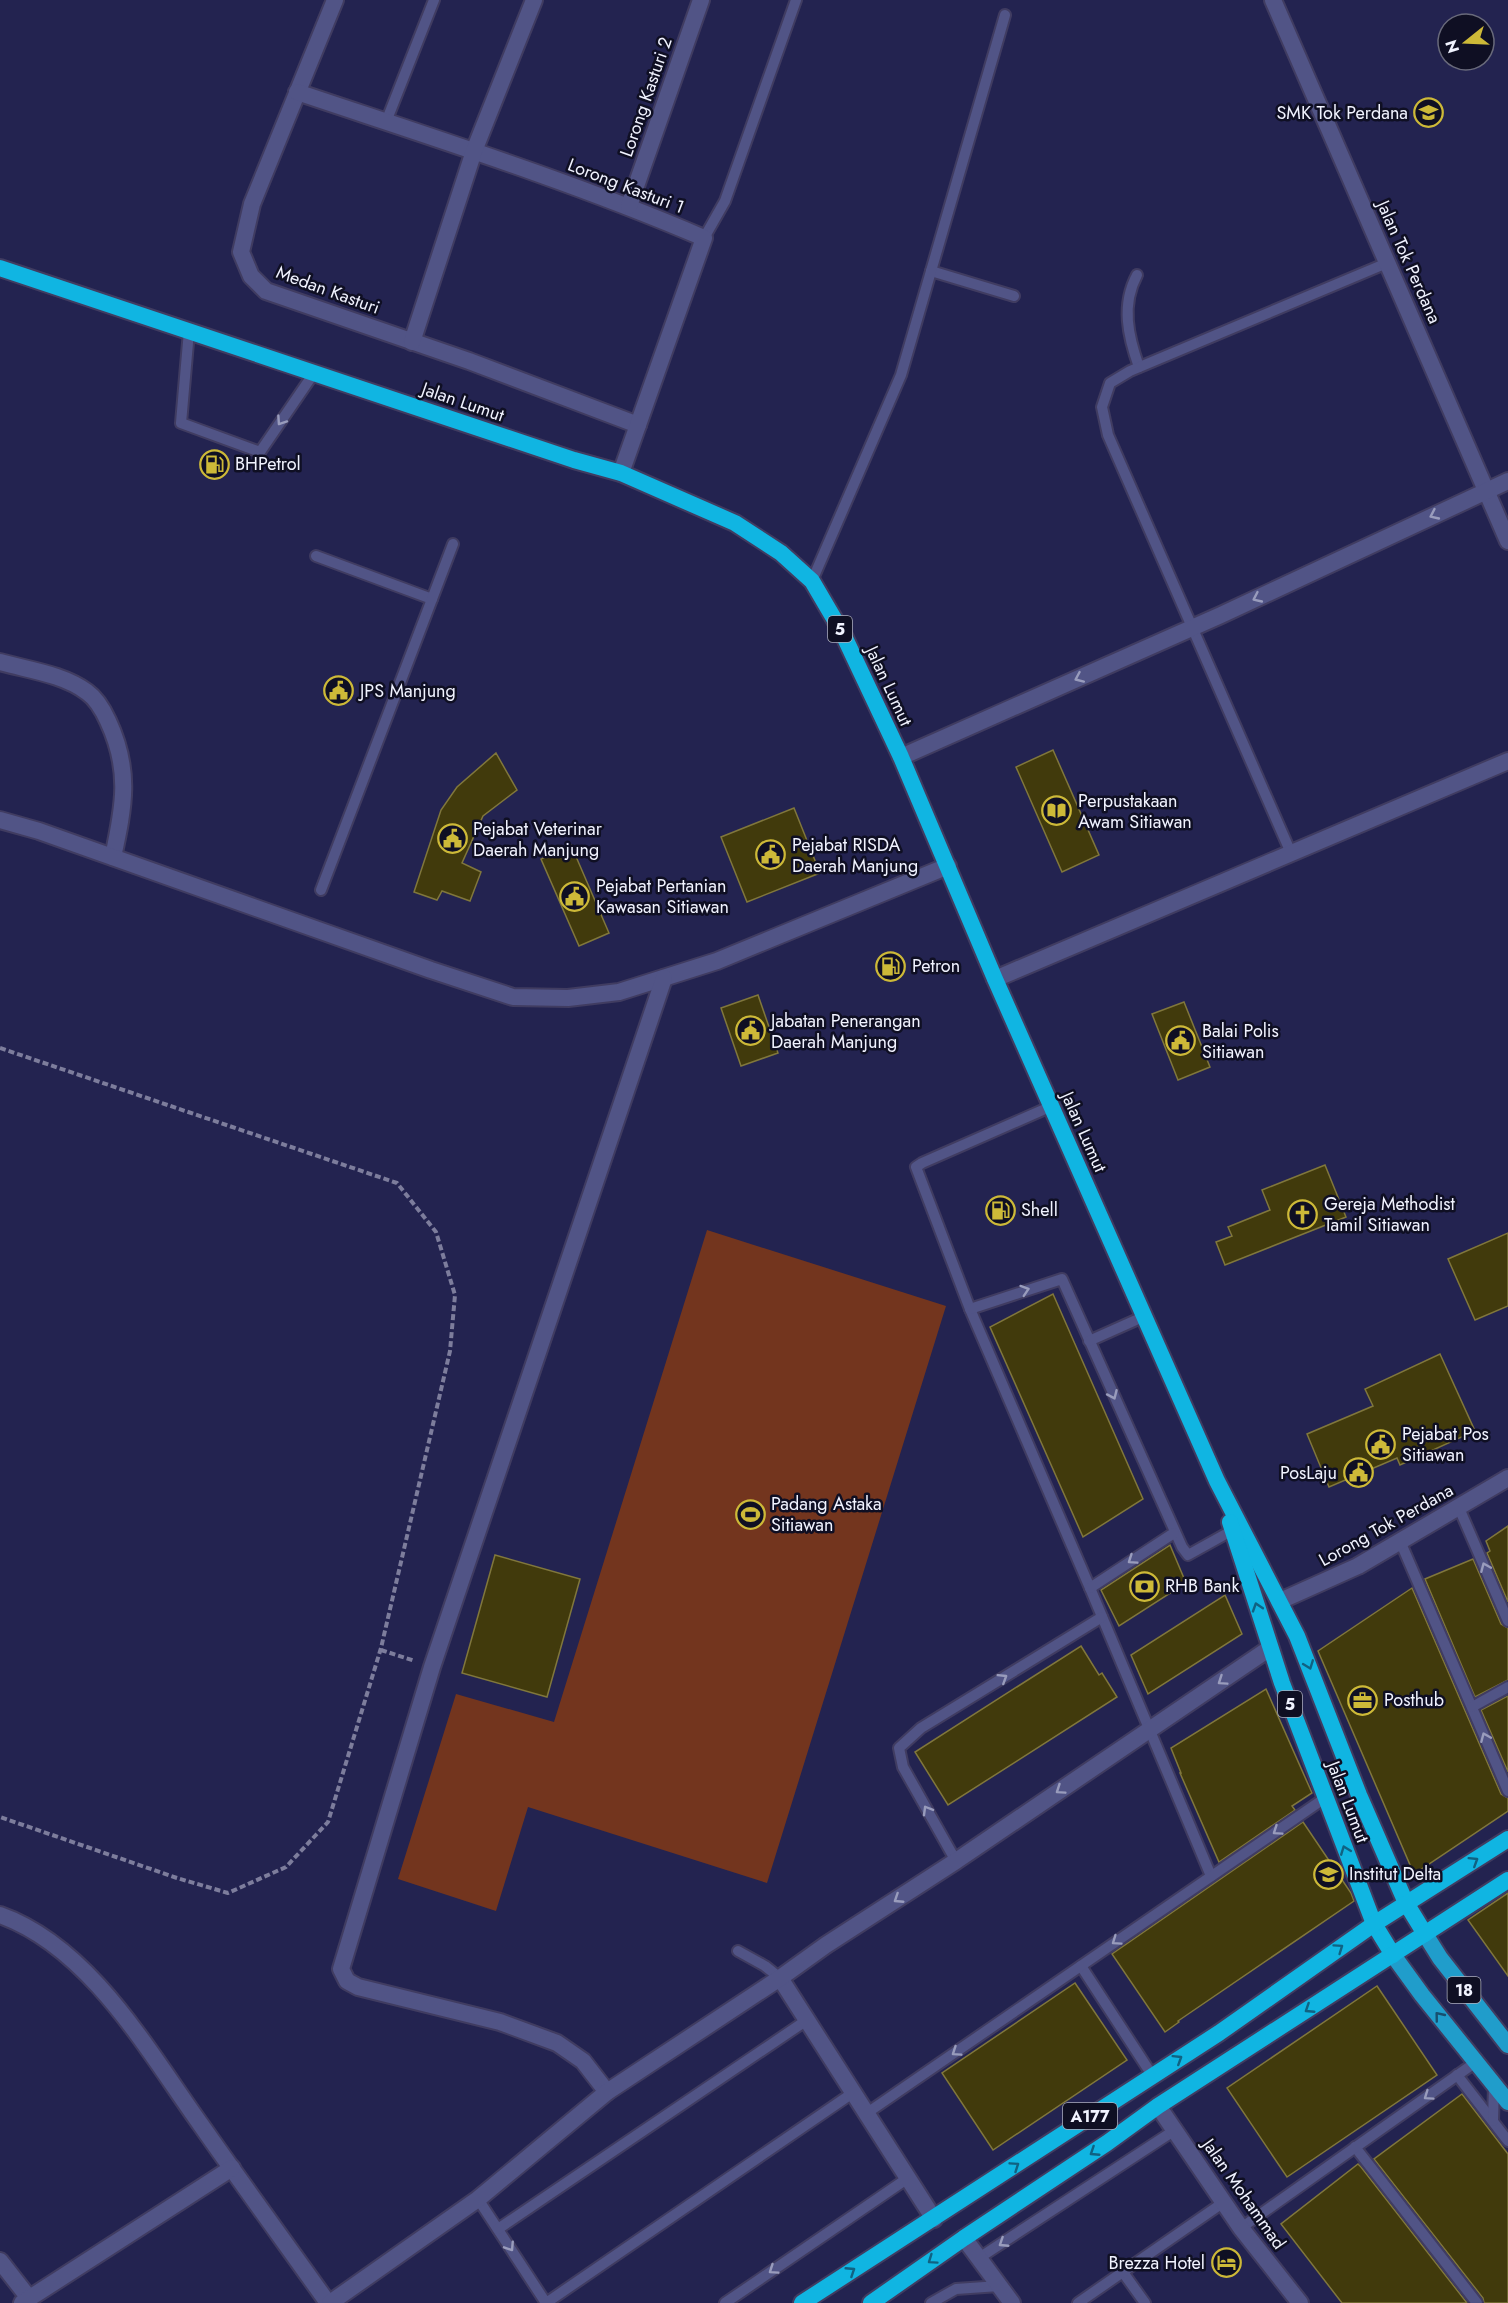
<svg xmlns="http://www.w3.org/2000/svg" width="1508" height="2303" viewBox="0 0 1508 2303" font-family="Jost,sans-serif">
<style>
.green{fill:#73351e}
.building{fill:#413a0c;stroke:#80773c;stroke-width:1.5}
.lines{fill:none;stroke-linecap:round;stroke-linejoin:round}
.service-casing{stroke:#403c61;stroke-width:14}
.minor-casing{stroke:#403c61;stroke-width:20}
.primary-casing{stroke:#403c61;stroke-width:20}
.trunk-casing{stroke:#403c61;stroke-width:20}
.path{stroke:#7d7d9c;stroke-width:4;stroke-dasharray:6 3;stroke-linecap:butt}
.service{stroke:#515486;stroke-width:10}
.minor{stroke:#515486;stroke-width:16}
.primary{stroke:#209dcb;stroke-width:16}
.trunk{stroke:#10b5e2;stroke-width:16}
.oneway{stroke:#999cbc}
.oneway2{stroke:#106282}
.oneway3{stroke:#174f6f}
.labels{text-anchor:middle;stroke-width:5;stroke-linejoin:round;paint-order:stroke}
.shield{fill:#0f0f23;stroke:#adafbd;stroke-width:1.5}
.shield-label{font-size:16px;font-weight:bold;fill:#f1f3ff}
.street-label{font-size:18px;fill:#f1f3ff;stroke:#0f0f23}
.poi-label{font-size:18px;fill:#f1f3ff;stroke:#0f0f23;text-anchor:start}
</style>
<rect width="100%" height="100%" fill="#232350"/>
<!-- green -->
<polygon class="green" points="707,1230 946,1306 767,1883 528,1807 496,1911 398,1879 456,1694 554,1722"/>
<!-- building -->
<g class="building">
<polygon points="1053,750 1099,855 1062,872 1016,767"/>
<polygon points="496,753 517,790 483,816 462,863 481,872 470,901 442,891 437,900 414,892 441,810 457,787"/>
<polygon points="794,808 820,873 747,902 721,837"/>
<polygon points="571,845 609,933 579,946 541,859"/>
<polygon points="758,995 778,1053 741,1066 721,1008"/>
<polygon points="1184,1002 1210,1067 1178,1080 1152,1014"/>
<polygon points="1325,1165 1346,1217 1225,1265 1216,1242 1232,1236 1228,1227 1270,1210 1262,1190"/>
<polygon points="1508,1233 1508,1306 1475,1320 1448,1259"/>
<polygon points="1053,1294 1143,1499 1083,1537 990,1327"/>
<polygon points="1440,1354 1475,1431 1400,1465 1397,1458 1329,1487 1307,1434 1373,1406 1365,1389"/>
<polygon points="1508,1526 1508,1602 1487,1553 1490,1551 1486,1541"/>
<polygon points="1170,1545 1186,1583 1119,1626 1101,1590"/>
<polygon points="495,1555 580,1579 547,1697 462,1673"/>
<polygon points="1473,1559 1501,1624 1508,1628 1508,1680 1475,1697 1425,1579"/>
<polygon points="1412,1588 1501,1794 1508,1798 1508,1811 1414,1874 1318,1651"/>
<polygon points="1225,1595 1242,1634 1148,1694 1131,1655"/>
<polygon points="1081,1646 1099,1675 1102,1673 1117,1697 948,1805 915,1752"/>
<polygon points="1266,1689 1312,1793 1292,1806 1295,1810 1219,1862 1180,1773 1181,1773 1171,1748"/>
<polygon points="1508,1696 1508,1772 1481,1710"/>
<polygon points="1303,1822 1351,1893 1354,1901 1178,2021 1179,2022 1165,2032 1112,1954"/>
<polygon points="1508,1893 1508,1976 1468,1920"/>
<polygon points="1075,1983 1127,2060 993,2150 942,2073"/>
<polygon points="1377,1986 1437,2075 1287,2177 1227,2088"/>
<polygon points="1462,2094 1508,2154 1508,2303 1484,2303 1483,2298 1374,2159"/>
<polygon points="1358,2164 1361,2167 1467,2303 1342,2303 1281,2224"/>
</g>
<g class="lines">
<defs>
<g id="service">
<polyline points="386,122 434,0"/>
<polyline points="704,238 725,201 796,0"/>
<polyline points="931,271 1014,296"/>
<path d="M1137,275C1121,305 1128,336 1139,367"/>
<polyline points="189,331 181,423 260,452 314,373"/>
<polyline points="316,556 432,599"/>
<polyline points="812,581 901,375 1005,15"/>
<polyline points="1291,853 1108,435 1102,407 1110,383 1130,371 1387,263"/>
<polyline points="321,890 453,544"/>
<polyline points="1052,1106 922,1163 916,1167 970,1309 1090,1588 1211,1876"/>
<polyline points="970,1309 1062,1279 1182,1547 1188,1555 1233,1530"/>
<polyline points="1089,1341 1145,1316"/>
<polyline points="1459,1508 1508,1621"/>
<polyline points="1400,1541 1508,1791"/>
<polyline points="1090,1588 1174,1533"/>
<polyline points="1472,1707 1508,1687"/>
<polyline points="956,1861 903,1767 899,1748 921,1728 1102,1617"/>
<polyline points="738,1951 765,1966 780,1978"/>
<polyline points="1081,1966 1152,2075"/>
<polyline points="1457,2075 1508,2141"/>
<polyline points="867,2113 1325,1798"/>
<polyline points="1493,2121 1494,2085"/>
<polyline points="1355,2147 1477,2303"/>
<polyline points="478,2199 546,2303 854,2092"/>
<polyline points="1241,2228 1476,2062"/>
<polyline points="498,2229 807,2020"/>
<polyline points="979,2258 1175,2130"/>
<polyline points="1122,2271 1145,2303"/>
<polyline points="725,2303 908,2178"/>
<polyline points="931,2303 956,2289 999,2286"/>
<polyline points="1078,2303 1224,2202"/>
</g>
<g id="minor">
<polyline points="335,0 252,204 241,252 251,276 266,291 469,361 638,425"/>
<polyline points="1273,0 1508,541"/>
<path d="M297,92C434,138 571,181 704,238L621,473"/>
<polyline points="629,206 701,0"/>
<polyline points="412,342 474,151 534,0"/>
<path d="M0,662C28,670 63,674 87,692C97,699 103,710 108,721C131,770 124,806 113,857"/>
<polyline points="901,757 1221,615 1508,481"/>
<polyline points="0,820 39,831 431,970 513,997 568,998 619,992 717,961 948,866"/>
<polyline points="995,979 1508,761"/>
<polyline points="1280,1601 1358,1566 1508,1478"/>
<path d="M0,1915C90,1947 148,2051 201,2125C243,2185 286,2244 328,2303"/>
<polyline points="780,1978 934,2219"/>
<polyline points="607,2092 583,2061 557,2043 500,2022 358,1987 347,1981 341,1969 432,1667 664,978"/>
<polyline points="1158,2106 1241,2228 1300,2303"/>
<polyline points="964,2238 1012,2303"/>
<polyline points="0,2261 29,2298"/>
<polyline points="22,2303 232,2168"/>
<polyline points="330,2303 478,2199 607,2092 780,1978 826,1945 956,1861 1270,1648"/>
</g>
<g id="primary">
<polyline points="1425,1934 1440,1958 1508,2045"/>
<polyline points="1393,1955 1422,1995 1508,2102"/>
</g>
<g id="trunk">
<polyline points="0,268 574,460 621,473 735,523 781,553 812,581 843,634 901,757 995,979 1217,1481 1297,1636 1359,1795 1406,1903 1425,1934"/>
<polyline points="1230,1522 1282,1683 1374,1924 1393,1955"/>
<polyline points="802,2303 1219,2033 1374,1924 1508,1839"/>
<polyline points="871,2303 964,2238 1107,2143 1158,2106 1508,1880"/>
</g>
</defs>
<!-- service casing -->
<use href="#service" class="service-casing"/>
<!-- minor casing -->
<use href="#minor" class="minor-casing"/>
<!-- primary casing -->
<use href="#primary" class="primary-casing"/>
<!-- trunk casing -->
<use href="#trunk" class="trunk-casing"/>
<!-- path -->
<g class="path">
<polyline points="0,1048 397,1183 436,1232 455,1295 450,1351 381,1648 328,1822 286,1867 228,1893 177,1878 0,1817"/>
<polyline points="381,1650 415,1661"/>
</g>
<!-- service -->
<use href="#service" class="service"/>
<!-- minor -->
<use href="#minor" class="minor"/>
<!-- primary -->
<use href="#primary" class="primary"/>
<!-- trunk -->
<use href="#trunk" class="trunk"/>
</g>
<!-- one-way arrows -->
<defs><path id="oneway-chevron" d="M-2-3.5L2.5 0L-2 3.5" fill="none" stroke-width="1.6" stroke-linecap="round" stroke-linejoin="round" transform="scale(1.5)"/></defs>
<g class="oneway">
<use href="#oneway-chevron" transform="translate(281 421) rotate(124)"/>
<use href="#oneway-chevron" transform="translate(1434 515) rotate(155)"/>
<use href="#oneway-chevron" transform="translate(1257 598) rotate(155)"/>
<use href="#oneway-chevron" transform="translate(1079 678) rotate(156)"/>
<use href="#oneway-chevron" transform="translate(1025 1290) rotate(-18)"/>
<use href="#oneway-chevron" transform="translate(1113 1395) rotate(66)"/>
<use href="#oneway-chevron" transform="translate(1132 1560) rotate(146)"/>
<use href="#oneway-chevron" transform="translate(1485 1567) rotate(-113)"/>
<use href="#oneway-chevron" transform="translate(1003 1678) rotate(-32)"/>
<use href="#oneway-chevron" transform="translate(1222 1681) rotate(146)"/>
<use href="#oneway-chevron" transform="translate(1485 1737) rotate(-113)"/>
<use href="#oneway-chevron" transform="translate(1060 1790) rotate(146)"/>
<use href="#oneway-chevron" transform="translate(927 1810) rotate(-120)"/>
<use href="#oneway-chevron" transform="translate(1277 1831) rotate(146)"/>
<use href="#oneway-chevron" transform="translate(898 1899) rotate(147)"/>
<use href="#oneway-chevron" transform="translate(1116 1941) rotate(145)"/>
<use href="#oneway-chevron" transform="translate(956 2052) rotate(146)"/>
<use href="#oneway-chevron" transform="translate(1428 2096) rotate(145)"/>
<use href="#oneway-chevron" transform="translate(1003 2243) rotate(147)"/>
<use href="#oneway-chevron" transform="translate(510 2247) rotate(57)"/>
<use href="#oneway-chevron" transform="translate(773 2270) rotate(146)"/>
</g>
<g class="oneway2">
<use href="#oneway-chevron" transform="translate(1257 1607) rotate(-108)"/>
<use href="#oneway-chevron" transform="translate(1309 1665) rotate(69)"/>
<use href="#oneway-chevron" transform="translate(1345 1850) rotate(-111)"/>
<use href="#oneway-chevron" transform="translate(1474 1861) rotate(-32)"/>
<use href="#oneway-chevron" transform="translate(1339 1948) rotate(-35)"/>
<use href="#oneway-chevron" transform="translate(1309 2009) rotate(147)"/>
<use href="#oneway-chevron" transform="translate(1178 2059) rotate(-32)"/>
<use href="#oneway-chevron" transform="translate(1094 2152) rotate(147)"/>
<use href="#oneway-chevron" transform="translate(1015 2166) rotate(-34)"/>
<use href="#oneway-chevron" transform="translate(932 2260) rotate(145)"/>
<use href="#oneway-chevron" transform="translate(851 2271) rotate(-33)"/>
</g>
<use class="oneway3" href="#oneway-chevron" transform="translate(1439 2016) rotate(-129)"/>
<!-- icons -->
<defs>
<symbol id="school-ring" viewBox="-11 -11 22 22"><circle r="9.5" fill="#0f0f23" stroke="#cdb938" stroke-width="1.5"/><path d="M0-5L7-2L0 1L-7-2ZM-4 1L0 2.5L4 1V4Q0 6-4 4Z" fill="#cdb938"/></symbol>
<symbol id="fuel-ring" viewBox="-11 -11 22 22"><circle r="9.5" fill="#0f0f23" stroke="#cdb938" stroke-width="1.5"/><path d="M-5.5-6h7V0h2V4h1.3V-2.5L3-4.5l.8-.8L6-3V5H2.5V1h-1V6h-7ZM-4.2-4.7v3.2H.2V-4.7Z" fill="#cdb938"/></symbol>
<symbol id="civic-ring" viewBox="-11 -11 22 22"><circle r="9.5" fill="#0f0f23" stroke="#cdb938" stroke-width="1.5"/><path d="M-.6-6.5H3V-4.5H.6V-3L4-1V1h2V6H-6V1h2V-1L-.6-3ZM-1.2 2.5V6h2.4V2.5Z" fill="#cdb938"/></symbol>
<symbol id="library-ring" viewBox="-11 -11 22 22"><circle r="9.5" fill="#0f0f23" stroke="#cdb938" stroke-width="1.5"/><path d="M-6-4Q-3-5.5-.7-3.5V5Q-3 3-6 4ZM6-4Q3-5.5 .7-3.5V5Q3 3 6 4Z" fill="#cdb938"/></symbol>
<symbol id="church-ring" viewBox="-11 -11 22 22"><circle r="9.5" fill="#0f0f23" stroke="#cdb938" stroke-width="1.5"/><path d="M-1.2-6h2.4v3.5h3.3v2.4h-3.3V6h-2.4V-.1h-3.3v-2.4h3.3Z" fill="#cdb938"/></symbol>
<symbol id="stadium-ring" viewBox="-11 -11 22 22"><circle r="9.5" fill="#0f0f23" stroke="#cdb938" stroke-width="1.5"/><path d="M0-5a6.5 5 0 1 0 0 10a6.5 5 0 1 0 0-10ZM-3.5-1.8h7v3.6h-7Z" fill="#cdb938"/></symbol>
<symbol id="bank-ring" viewBox="-11 -11 22 22"><circle r="9.5" fill="#0f0f23" stroke="#cdb938" stroke-width="1.5"/><path d="M-6-4H6V4H-6ZM0-2.3a2.3 2.3 0 1 0 0 4.6a2.3 2.3 0 1 0 0-4.6Z" fill="#cdb938"/></symbol>
<symbol id="office-ring" viewBox="-11 -11 22 22"><circle r="9.5" fill="#0f0f23" stroke="#cdb938" stroke-width="1.5"/><path d="M-6-3h4V-5.5h4V-3h4V5H-6ZM-1-4.5V-3h2v-1.5ZM-6 0V1H6V0Z" fill="#cdb938"/></symbol>
<symbol id="university-ring" viewBox="-11 -11 22 22"><circle r="9.5" fill="#0f0f23" stroke="#cdb938" stroke-width="1.5"/><path d="M0-5L7-2L0 1L-7-2ZM-4 1L0 2.5L4 1V4Q0 6-4 4Z" fill="#cdb938"/></symbol>
<symbol id="hotel-ring" viewBox="-11 -11 22 22"><circle r="9.5" fill="#0f0f23" stroke="#cdb938" stroke-width="1.5"/><path d="M-6-4.5h1.5V1H6V5H4.5V3h-9V5H-6ZM-4 0a1.8 1.8 0 1 1 3.6 0ZM.5 0V-2.5h3Q6-2.5 6 0Z" fill="#cdb938"/></symbol>
</defs>
<g fill-rule="evenodd">
<use href="#school-ring" x="1412" y="96" width="33" height="33"/>
<use href="#fuel-ring" x="198" y="448" width="33" height="33"/>
<use href="#civic-ring" x="322" y="674" width="33" height="33"/>
<use href="#library-ring" x="1040" y="794" width="33" height="33"/>
<use href="#civic-ring" x="436" y="822" width="33" height="33"/>
<use href="#civic-ring" x="754" y="838" width="33" height="33"/>
<use href="#civic-ring" x="558" y="880" width="33" height="33"/>
<use href="#fuel-ring" x="874" y="950" width="33" height="33"/>
<use href="#civic-ring" x="734" y="1014" width="33" height="33"/>
<use href="#civic-ring" x="1164" y="1024" width="33" height="33"/>
<use href="#fuel-ring" x="984" y="1194" width="33" height="33"/>
<use href="#church-ring" x="1286" y="1198" width="33" height="33"/>
<use href="#civic-ring" x="1364" y="1428" width="33" height="33"/>
<use href="#civic-ring" x="1342" y="1456" width="33" height="33"/>
<use href="#stadium-ring" x="734" y="1498" width="33" height="33"/>
<use href="#bank-ring" x="1128" y="1570" width="33" height="33"/>
<use href="#office-ring" x="1346" y="1684" width="33" height="33"/>
<use href="#university-ring" x="1312" y="1858" width="33" height="33"/>
<use href="#hotel-ring" x="1210" y="2246" width="33" height="33"/>
</g>
<g class="labels">
<!-- shield labels -->
<g class="shield">
<rect x="828" y="616" width="24" height="26" rx="4.5"/>
<rect x="1278" y="1691" width="24" height="26" rx="4.5"/>
<rect x="1447.5" y="1977" width="33" height="26" rx="4.5"/>
<rect x="1063" y="2103" width="54" height="26" rx="4.5"/>
</g>
<g class="shield-label">
<text x="840" y="635">5</text>
<text x="1290" y="1710">5</text>
<text x="1464" y="1996">18</text>
<text x="1090" y="2122">A177</text>
</g>
<!-- street labels -->
<g class="street-label">
<text transform="translate(646 97) rotate(-71)" y="6">Lorong Kasturi 2</text>
<text transform="translate(626 186) rotate(21)" y="6">Lorong Kasturi 1</text>
<text transform="translate(1409 262) rotate(66)" y="6">Jalan Tok Perdana</text>
<text transform="translate(328 290) rotate(20)" y="6">Medan Kasturi</text>
<text transform="translate(463 402) rotate(19)" y="6">Jalan Lumut</text>
<text transform="translate(889 686) rotate(65)" y="6">Jalan Lumut</text>
<text transform="translate(1084 1132) rotate(66)" y="6">Jalan Lumut</text>
<text transform="translate(1386 1525) rotate(-29)" y="6">Lorong Tok Perdana</text>
<text transform="translate(1348 1802) rotate(69)" y="6">Jalan Lumut</text>
<text transform="translate(1244 2194) rotate(55)" y="6">Jalan Mohammad</text>
</g>
<!-- poi labels -->
<g class="poi-label">
<text x="1408" y="119" text-anchor="end">SMK Tok Perdana</text>
<text x="235" y="470">BHPetrol</text>
<text x="360" y="697">JPS Manjung</text>
<text x="1078" y="807">Perpustakaan<tspan x="1078" dy="21">Awam Sitiawan</tspan></text>
<text x="473" y="835">Pejabat Veterinar<tspan x="473" dy="21">Daerah Manjung</tspan></text>
<text x="792" y="851">Pejabat RISDA<tspan x="792" dy="21">Daerah Manjung</tspan></text>
<text x="596" y="892">Pejabat Pertanian<tspan x="596" dy="21">Kawasan Sitiawan</tspan></text>
<text x="912" y="972">Petron</text>
<text x="771" y="1027">Jabatan Penerangan<tspan x="771" dy="21">Daerah Manjung</tspan></text>
<text x="1202" y="1037">Balai Polis<tspan x="1202" dy="21">Sitiawan</tspan></text>
<text x="1324" y="1210">Gereja Methodist<tspan x="1324" dy="21">Tamil Sitiawan</tspan></text>
<text x="1021" y="1216">Shell</text>
<text x="1402" y="1440">Pejabat Pos<tspan x="1402" dy="21">Sitiawan</tspan></text>
<text x="1337" y="1479" text-anchor="end">PosLaju</text>
<text x="771" y="1510">Padang Astaka<tspan x="771" dy="21">Sitiawan</tspan></text>
<text x="1165" y="1592">RHB Bank</text>
<text x="1384" y="1706">Posthub</text>
<text x="1349" y="1880">Institut Delta</text>
<text x="1205" y="2269" text-anchor="end">Brezza Hotel</text>
</g>
</g>
<!-- north arrow -->
<g transform="translate(1466 42) rotate(252)"><circle r="28" fill="#0f0f23" stroke="#696a7b" stroke-width="1.5"/>
<path d="M0-4.5L10 22L0 15L-10 22Z" fill="#cdb938"/>
<text y="-9" font-size="16" font-weight="bold" text-anchor="middle" fill="#f1f3ff">N</text>
</g>
</svg>
